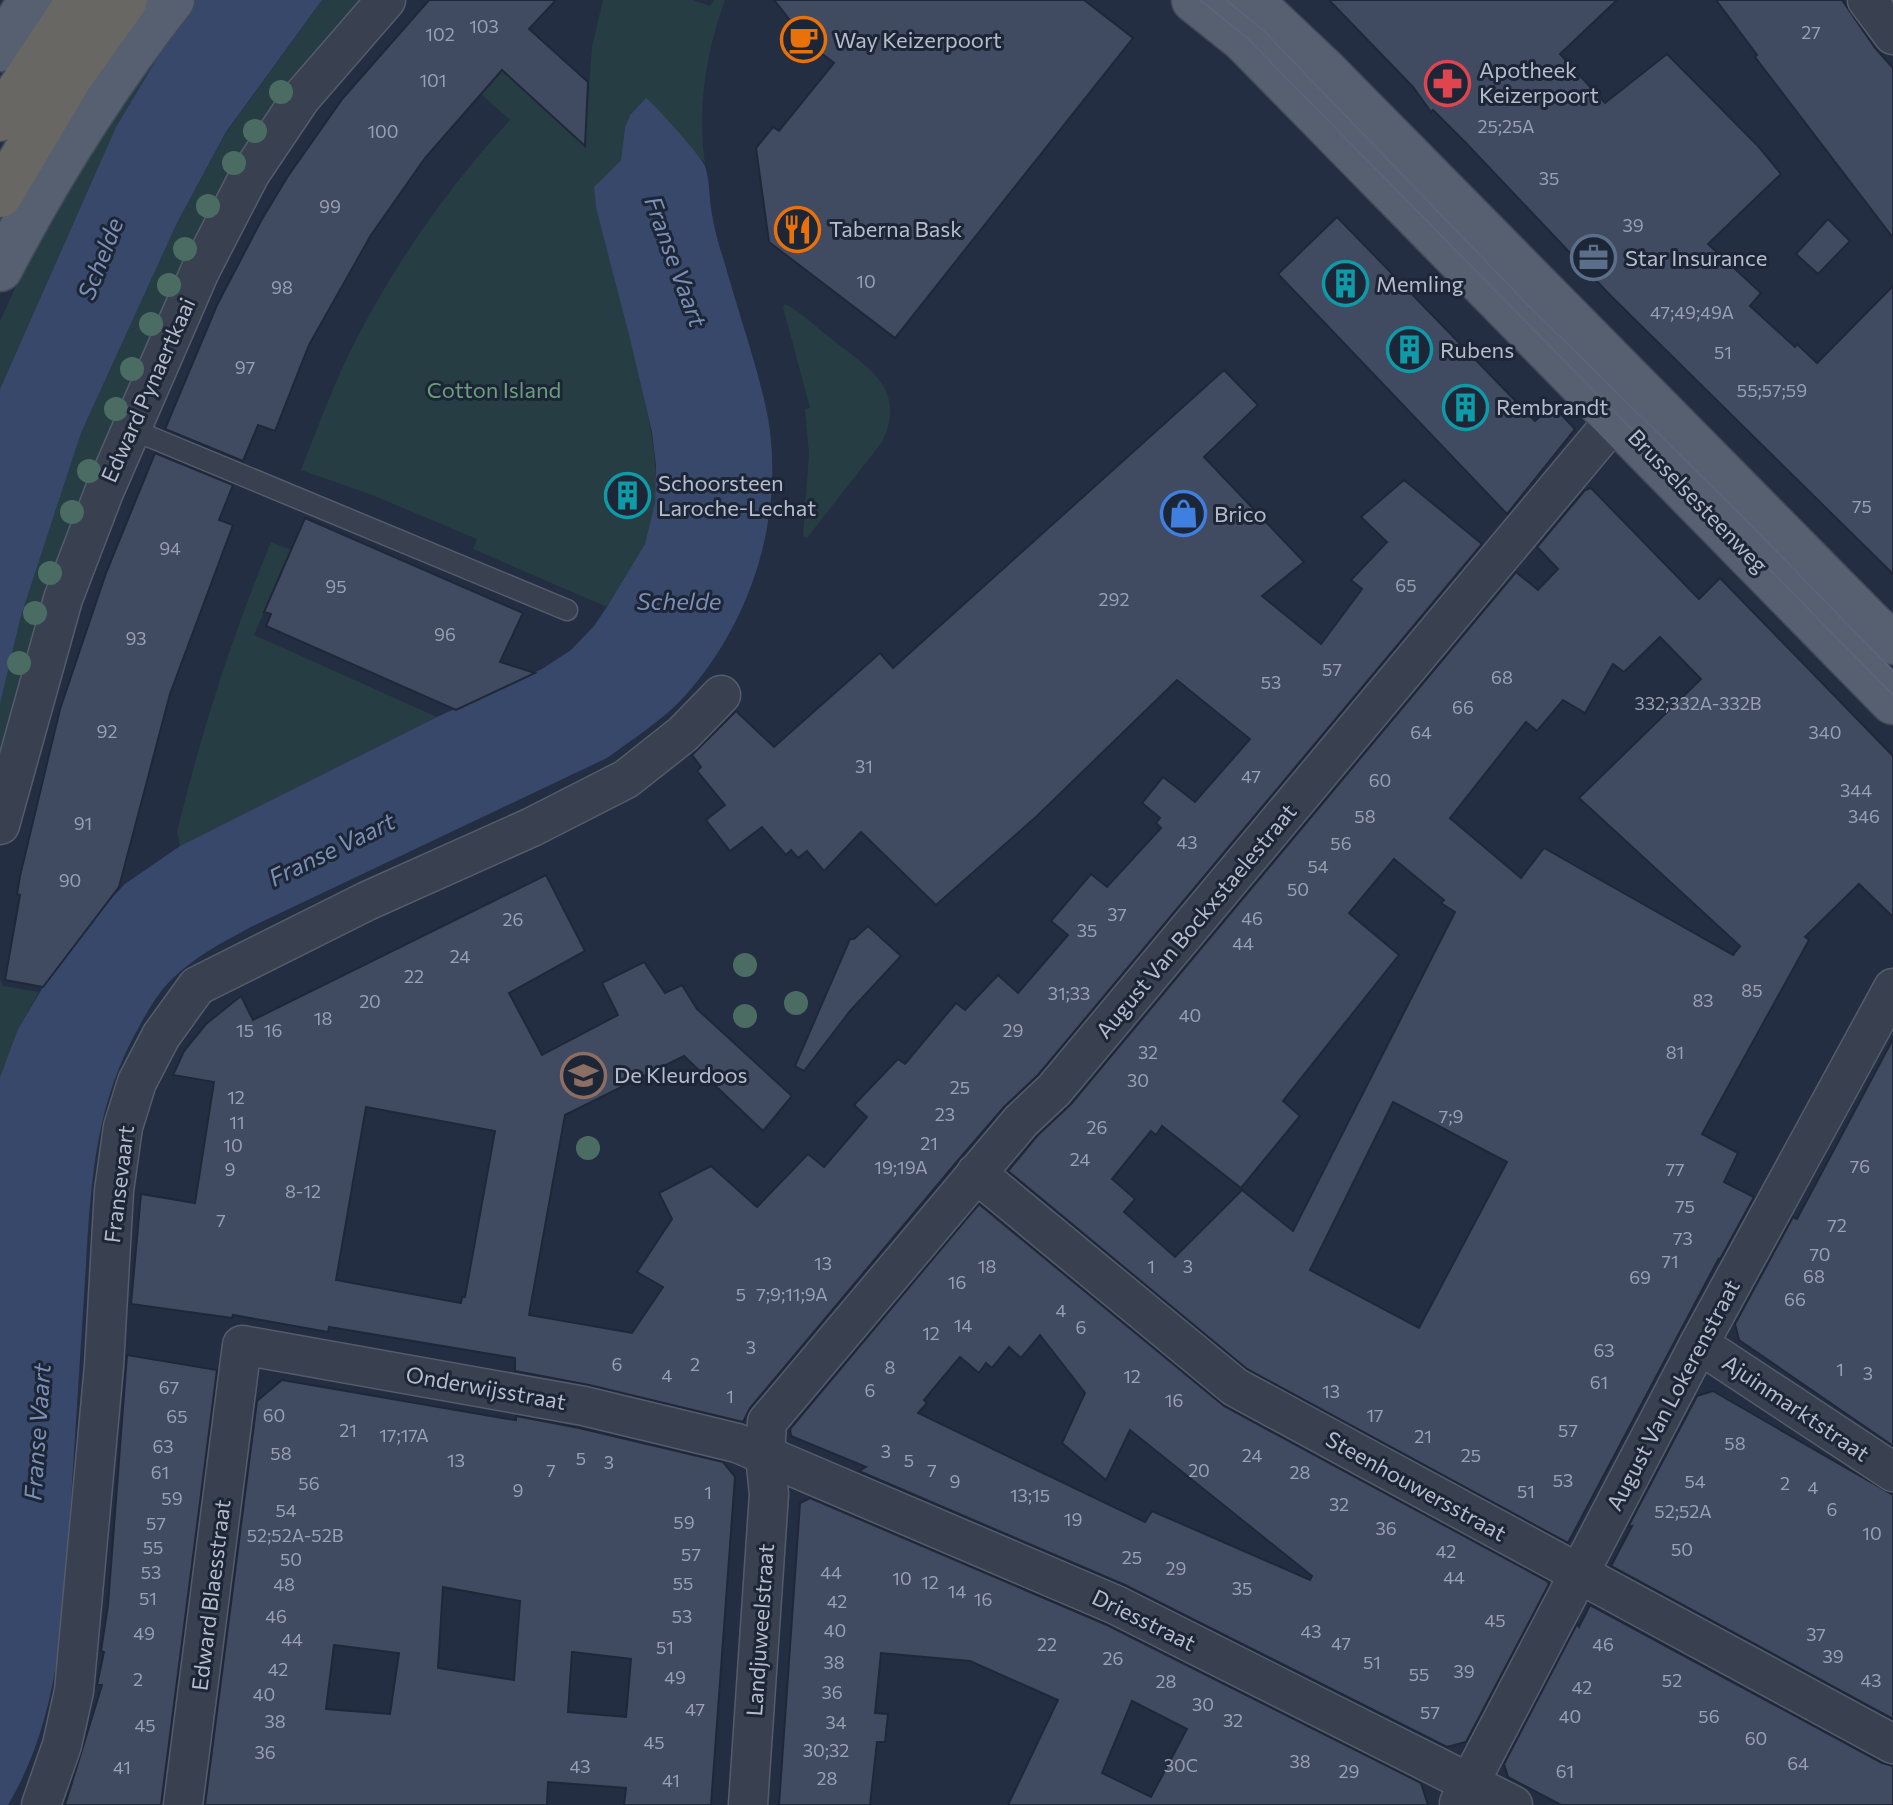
<svg xmlns="http://www.w3.org/2000/svg" width="1893" height="1805" viewBox="0 0 1893 1805" font-family="Commissioner,sans-serif">
<style>
.green{fill:#263d43}
.water{fill:#37486a}
.building{fill:#404b62;stroke:#1f2839;stroke-width:2;fill-rule:evenodd}
.lines{fill:none;stroke-linecap:round;stroke-linejoin:round}
.service-casing{stroke:#545c6c;stroke-width:23}
.minor-casing{stroke:#545c6c;stroke-width:41}
.primary-casing{stroke:#434a5b;stroke-width:47}
.trunk-casing{stroke:#404959;stroke-width:47}
.service{stroke:#394151;stroke-width:20}
.minor{stroke:#394151;stroke-width:38}
.primary{stroke:#576071;stroke-width:44}
.trunk{stroke:#686763;stroke-width:44}
.tram{stroke:#5b6479;stroke-width:2}
.tree{fill:#4b6c62}
.labels{text-anchor:middle;stroke-width:6;stroke-linejoin:round;paint-order:stroke}
.number-label{font-size:18px;fill:#98a0b2}
.poi-label{font-size:22px;fill:#b6bccc;stroke:#1d2637;text-anchor:start}
.street-label{font-size:22px;fill:#b6bccc;stroke:#1d2637}
.park-label{font-size:22px;fill:#6b9e7c;stroke:#1d2637}
.water-label{font-size:24px;font-style:italic;fill:#7c8eb4;stroke:#1d2637}
</style>
<rect width="100%" height="100%" fill="#242e42"/>
<!-- green -->
<g class="green">
<polygon points="322,0 369,0 241,167 0,794 0,704 21,616 81,433 177,223 226,133"/>
<path d="M603,0H693L710,6L714,0H725C706,52 697,109 705,163L646,98L630,115L625,127L621,160L594,187L596,208C609,259 624,311 636,362C649,421 668,484 645,544C637,565 620,587 607,607L473,549L477,539L372,495L301,470C315,434 329,397 345,362C388,273 443,193 510,120L481,94L502,70L585,145L592,47Z"/>
<polygon points="189,4 116,127 0,389 0,321 25,267 83,160"/>
<path d="M785,304C801,312 815,326 830,338C868,368 908,388 882,442L807,538L803,536L809,454L805,409L810,408L783,307Z"/>
<path d="M271,542L291,550L254,635L437,717L180,846L177,832C201,733 232,636 271,542Z"/>
<polygon points="0,980 3,986 39,992 18,1029 0,1077"/>
</g>
<!-- water -->
<g class="water">
<polygon points="192,0 322,0 226,132 177,223 81,433 21,616 0,704 0,389 116,127"/>
<path d="M646,98C656,106 702,157 705,166C710,181 709,198 712,214C715,235 723,257 729,278C742,324 759,371 768,418C785,517 751,624 683,698C661,721 633,739 607,758L251,927C223,942 194,957 171,980C159,992 148,1010 140,1025C96,1101 91,1178 86,1264C81,1343 76,1421 71,1500C64,1603 63,1713 8,1805H0V1077L18,1029L43,987L103,907L125,884L180,846L437,717L542,669L571,650L594,626L607,607L645,544L655,503L656,465L652,432L630,339L596,208L594,187L621,160L625,127L630,115Z"/>
</g>
<!-- building -->
<g class="building">
<polygon points="429,0 556,0 529,29 588,82 585,146 502,70 425,158 371,235 309,345 275,431 258,425 243,461 165,429 217,305 262,219 288,176 343,98"/>
<polygon points="774,0 1084,0 1133,38 895,338 769,242 756,148 773,127 779,131 834,63 808,43"/>
<polygon points="1329,0 1617,0 1560,54 1605,103 1667,54 1758,146 1781,174 1708,244 1761,293 1750,306 1795,347 1797,344 1817,363 1893,286 1893,574 1611,296 1465,142 1433,110 1431,112 1413,87"/>
<polygon points="1716,0 1842,0 1875,48 1893,68 1893,238 1755,57 1757,55"/>
<polygon points="1337,217 1535,421 1552,405 1575,429 1507,514 1278,274"/>
<polygon points="1828,219 1850,241 1818,274 1796,254"/>
<path d="M1224,370L1258,405L1204,457L1304,562L1262,596L1321,644L1362,589L1351,580L1387,542L1361,517L1404,480L1482,544L1038,1075L1004,1107L960,1158L750,1408L743,1422L589,1385L515,1371V1358L329,1327L328,1332L233,1315L232,1318L131,1304L141,1194L195,1203L214,1082L173,1075L184,1051L206,1024L241,996L253,1020L546,875L585,951L509,993L542,1055L618,1015L602,983L644,962L665,993L682,985L697,1009L792,1096L763,1131L684,1056L565,1115L529,1315L632,1333L663,1287L637,1272L672,1219L659,1193L711,1166L757,1207L808,1154L824,1167L867,1117L854,1105L898,1059L905,1064L956,1003L965,1010L998,975L1018,993L1068,935L1051,921L1091,874L1107,887L1161,828L1156,823L1160,818L1142,803L1163,777L1195,802L1250,739L1177,680L1037,816L936,905L861,832L824,871L807,851L798,858L791,850L786,855L762,827L730,851L706,820L725,805L697,771L701,767L692,755L736,711L774,747L880,653L893,668ZM366,1107L495,1131L465,1297H462L461,1303L336,1280Z"/>
<polygon points="155,453 233,485 219,520 233,525 170,694 119,887 43,987 5,980 20,895 17,894 20,876 60,709 106,573"/>
<path d="M1591,488L1699,599L1720,578L1893,756V917L1859,884L1805,937L1809,940L1702,1134L1738,1153L1724,1182L1754,1197L1719,1261V1258L1568,1543L1247,1369L1008,1171L1037,1136L1071,1104L1516,572L1538,590L1558,569L1537,547L1585,490ZM1660,637L1701,679L1579,798L1740,946L1733,955L1544,848L1521,878L1450,818L1526,722L1537,731L1563,700L1585,713L1613,664L1624,672ZM1394,859L1444,900L1441,903L1455,912L1293,1231L1242,1190L1175,1257L1124,1212L1135,1199L1112,1179L1151,1131L1156,1135L1162,1126L1241,1188L1300,1116L1283,1101L1399,955L1349,913ZM1393,1102L1507,1162L1419,1328L1310,1270Z"/>
<polygon points="305,518 523,613 500,662 535,673 456,710 266,626 271,614 264,612"/>
<polygon points="868,926 901,956 850,1011 804,1071 795,1066 850,939 854,939"/>
<polygon points="1893,1039 1893,1446 1739,1340 1735,1324 1793,1217 1797,1219"/>
<path d="M979,1204L1224,1406L1547,1581L1549,1584L1466,1742L1447,1747L1125,1585L859,1471L866,1467L791,1436L790,1429ZM1040,1335L1085,1393L1062,1443L1106,1480L1130,1430L1312,1576L1310,1580L1152,1511L1145,1522L918,1413L927,1403L924,1400L960,1357L979,1373L986,1363L992,1368L1009,1347L1021,1358Z"/>
<polygon points="127,1355 217,1370 161,1805 65,1805 102,1685 97,1685 104,1652 101,1651 108,1605"/>
<path d="M282,1380L508,1419L516,1420V1416L579,1428L723,1462L735,1477L711,1805H624L626,1788L548,1782L547,1805H205L257,1401ZM443,1587L520,1601L514,1680L438,1668ZM334,1645L399,1653L390,1714L326,1709ZM572,1652L631,1659L626,1717L568,1712Z"/>
<polygon points="1713,1391 1893,1495 1893,1719 1611,1566 1632,1526 1628,1527 1697,1396"/>
<path d="M810,1498L1107,1625L1421,1783L1428,1805H1008L1058,1700L970,1661L881,1653L875,1713L888,1714L885,1742H877L870,1805H779L800,1503ZM1132,1701L1187,1729L1151,1797L1102,1773Z"/>
<polygon points="1590,1605 1882,1763 1893,1766 1893,1805 1561,1805 1508,1777 1504,1764 1577,1624 1579,1627"/>
</g>
<g class="lines">
<defs>
<polyline id="service" points="131,429 567,610"/>
<g id="minor">
<polyline points="1867,0 1893,35"/>
<polyline points="0,825 63,599 104,492 200,271 250,174 301,98 386,0"/>
<polyline points="976,1173 1235,1387 1893,1744"/>
<polyline points="1699,1344 1893,1472"/>
<polyline points="1459,1803 1699,1344 1893,988"/>
<polyline points="41,1805 62,1745 74,1691 104,1366 114,1191 123,1127 137,1082 161,1036 197,986 367,901 532,827 626,779 683,734 721,695"/>
<polyline points="183,1805 242,1345 584,1406 737,1443 1116,1605 1513,1805"/>
<polyline points="748,1805 769,1494 765,1456 767,1422 1021,1121 1054,1090 1607,429 1636,401"/>
</g>
<g id="primary">
<polyline points="1194,0 1243,39 1893,702"/>
<polyline points="1250,0 1324,70 1874,627 1893,642"/>
<polyline points="0,49 31,0"/>
<path d="M0,269C49,175 106,84 172,0"/>
</g>
<g id="trunk">
<polyline points="0,119 79,0"/>
<polyline points="0,195 70,77 125,0"/>
</g>
</defs>
<!-- service casing -->
<use href="#service" class="service-casing"/>
<!-- minor casing -->
<use href="#minor" class="minor-casing"/>
<!-- primary casing -->
<use href="#primary" class="primary-casing"/>
<!-- trunk casing -->
<use href="#trunk" class="trunk-casing"/>
<!-- service -->
<use href="#service" class="service"/>
<!-- minor -->
<use href="#minor" class="minor"/>
<!-- primary -->
<use href="#primary" class="primary"/>
<!-- trunk -->
<use href="#trunk" class="trunk"/>
<!-- tram -->
<g class="tram">
<polyline points="1200,0 1246,37 1893,695"/>
<polyline points="1226,0 1263,30 1526,303 1744,518 1893,671"/>
</g>
</g>
<!-- trees -->
<g class="tree">
<circle cx="281" cy="92" r="12"/>
<circle cx="255" cy="131" r="12"/>
<circle cx="234" cy="163" r="12"/>
<circle cx="208" cy="206" r="12"/>
<circle cx="185" cy="249" r="12"/>
<circle cx="169" cy="285" r="12"/>
<circle cx="151" cy="324" r="12"/>
<circle cx="132" cy="369" r="12"/>
<circle cx="116" cy="409" r="12"/>
<circle cx="89" cy="471" r="12"/>
<circle cx="72" cy="512" r="12"/>
<circle cx="50" cy="573" r="12"/>
<circle cx="35" cy="613" r="12"/>
<circle cx="19" cy="663" r="12"/>
<circle cx="745" cy="965" r="12"/>
<circle cx="796" cy="1003" r="12"/>
<circle cx="745" cy="1016" r="12"/>
<circle cx="588" cy="1148" r="12"/>
</g>
<!-- icons -->
<defs>
<symbol id="cafe-ring" viewBox="-11 -11 22 22"><circle r="9.5" fill="#1d2637" stroke="#e8710a" stroke-width="1.5"/><path d="M-5.5-4.5H6V0H3Q3 3.5 0 3.5H-2.5Q-5.5 3.5-5.5 0ZM3-3.2v2h1.7v-2ZM-6 4.5H4V6H-6Z" fill="#e8710a"/></symbol>
<symbol id="pharmacy-ring" viewBox="-11 -11 22 22"><circle r="9.5" fill="#1d2637" stroke="#e0444e" stroke-width="1.5"/><path d="M-2-6h4v4h4v4h-4v4h-4v-4h-4v-4h4Z" fill="#e0444e"/></symbol>
<symbol id="restaurant-ring" viewBox="-11 -11 22 22"><circle r="9.5" fill="#1d2637" stroke="#e8710a" stroke-width="1.5"/><path d="M-5-6h1v4h1v-4h1v4h1v-4h1v5L-1.5 .5V6h-2V.5L-5-1ZM5-6V6H3V1.5H1.5Q1.5-4 5-6Z" fill="#e8710a"/></symbol>
<symbol id="office-ring" viewBox="-11 -11 22 22"><circle r="9.5" fill="#1d2637" stroke="#5c6f8a" stroke-width="1.5"/><path d="M-6-3h4V-5.5h4V-3h4V5H-6ZM-1-4.5V-3h2v-1.5ZM-6 0V1H6V0Z" fill="#5c6f8a"/></symbol>
<symbol id="building-ring" viewBox="-11 -11 22 22"><circle r="9.5" fill="#1d2637" stroke="#0f9aa8" stroke-width="1.5"/><path d="M-4-6H4V6H1V3H-1V6H-4ZM-2.5-4.3h1.7v1.8h-1.7ZM.8-4.3h1.7v1.8H.8ZM-2.5-1h1.7V.8h-1.7ZM.8-1h1.7V.8H.8Z" fill="#0f9aa8"/></symbol>
<symbol id="shop-ring" viewBox="-11 -11 22 22"><circle r="9.5" fill="#1d2637" stroke="#3f7fe0" stroke-width="1.5"/><path d="M-5-2.5h2.3a2.7 3.5 0 0 1 5.4 0H5L5.5 6h-11ZM-1.5-2.5h3a1.5 2.3 0 0 0-3 0Z" fill="#3f7fe0"/></symbol>
<symbol id="school-ring" viewBox="-11 -11 22 22"><circle r="9.5" fill="#1d2637" stroke="#8d6e63" stroke-width="1.5"/><path d="M0-5L7-2L0 1L-7-2ZM-4 1L0 2.5L4 1V4Q0 6-4 4Z" fill="#8d6e63"/></symbol>
</defs>
<g fill-rule="evenodd">
<use href="#cafe-ring" x="778" y="14" width="51" height="51"/>
<use href="#pharmacy-ring" x="1422" y="58" width="51" height="51"/>
<use href="#restaurant-ring" x="772" y="204" width="51" height="51"/>
<use href="#office-ring" x="1568" y="232" width="51" height="51"/>
<use href="#building-ring" x="1320" y="258" width="51" height="51"/>
<use href="#building-ring" x="1384" y="324" width="51" height="51"/>
<use href="#building-ring" x="1440" y="382" width="51" height="51"/>
<use href="#building-ring" x="602" y="470" width="51" height="51"/>
<use href="#shop-ring" x="1158" y="488" width="51" height="51"/>
<use href="#school-ring" x="558" y="1050" width="51" height="51"/>
</g>
<g class="labels">
<!-- number labels -->
<g class="number-label">
<text x="484" y="33">103</text>
<text x="1811" y="39">27</text>
<text x="440" y="41">102</text>
<text x="433" y="87">101</text>
<text x="1506" y="133">25;25A</text>
<text x="383" y="138">100</text>
<text x="1549" y="185">35</text>
<text x="330" y="213">99</text>
<text x="1633" y="232">39</text>
<text x="866" y="288">10</text>
<text x="282" y="294">98</text>
<text x="1692" y="319">47;49;49A</text>
<text x="1723" y="359">51</text>
<text x="245" y="374">97</text>
<text x="1772" y="397">55;57;59</text>
<text x="1862" y="513">75</text>
<text x="170" y="555">94</text>
<text x="1406" y="592">65</text>
<text x="336" y="593">95</text>
<text x="1114" y="606">292</text>
<text x="445" y="641">96</text>
<text x="136" y="645">93</text>
<text x="1332" y="676">57</text>
<text x="1502" y="684">68</text>
<text x="1271" y="689">53</text>
<text x="1698" y="710">332;332A-332B</text>
<text x="1463" y="714">66</text>
<text x="107" y="738">92</text>
<text x="1421" y="739">64</text>
<text x="1825" y="739">340</text>
<text x="864" y="773">31</text>
<text x="1251" y="783">47</text>
<text x="1380" y="787">60</text>
<text x="1856" y="797">344</text>
<text x="1365" y="823">58</text>
<text x="1864" y="823">346</text>
<text x="83" y="830">91</text>
<text x="1187" y="849">43</text>
<text x="1341" y="850">56</text>
<text x="1318" y="873">54</text>
<text x="70" y="887">90</text>
<text x="1298" y="896">50</text>
<text x="1117" y="921">37</text>
<text x="1252" y="925">46</text>
<text x="513" y="926">26</text>
<text x="1087" y="937">35</text>
<text x="1243" y="950">44</text>
<text x="460" y="963">24</text>
<text x="414" y="983">22</text>
<text x="1752" y="997">85</text>
<text x="1069" y="1000">31;33</text>
<text x="1703" y="1007">83</text>
<text x="370" y="1008">20</text>
<text x="1190" y="1022">40</text>
<text x="323" y="1025">18</text>
<text x="245" y="1037">15</text>
<text x="273" y="1037">16</text>
<text x="1013" y="1037">29</text>
<text x="1148" y="1059">32</text>
<text x="1675" y="1059">81</text>
<text x="1138" y="1087">30</text>
<text x="960" y="1094">25</text>
<text x="236" y="1104">12</text>
<text x="945" y="1121">23</text>
<text x="1451" y="1123">7;9</text>
<text x="237" y="1129">11</text>
<text x="1097" y="1134">26</text>
<text x="929" y="1150">21</text>
<text x="233" y="1152">10</text>
<text x="1080" y="1166">24</text>
<text x="1860" y="1173">76</text>
<text x="901" y="1174">19;19A</text>
<text x="230" y="1176">9</text>
<text x="1675" y="1176">77</text>
<text x="303" y="1198">8-12</text>
<text x="1685" y="1213">75</text>
<text x="221" y="1227">7</text>
<text x="1837" y="1232">72</text>
<text x="1683" y="1245">73</text>
<text x="1820" y="1261">70</text>
<text x="1670" y="1268">71</text>
<text x="823" y="1270">13</text>
<text x="987" y="1273">18</text>
<text x="1151" y="1273">1</text>
<text x="1188" y="1273">3</text>
<text x="1814" y="1283">68</text>
<text x="1640" y="1284">69</text>
<text x="957" y="1289">16</text>
<text x="741" y="1301">5</text>
<text x="792" y="1301">7;9;11;9A</text>
<text x="1795" y="1306">66</text>
<text x="1061" y="1317">4</text>
<text x="963" y="1332">14</text>
<text x="1081" y="1334">6</text>
<text x="931" y="1340">12</text>
<text x="751" y="1354">3</text>
<text x="1604" y="1357">63</text>
<text x="617" y="1371">6</text>
<text x="695" y="1371">2</text>
<text x="890" y="1374">8</text>
<text x="1840" y="1376">1</text>
<text x="1868" y="1380">3</text>
<text x="667" y="1382">4</text>
<text x="1132" y="1383">12</text>
<text x="1599" y="1389">61</text>
<text x="169" y="1394">67</text>
<text x="870" y="1397">6</text>
<text x="1331" y="1398">13</text>
<text x="730" y="1403">1</text>
<text x="1174" y="1407">16</text>
<text x="274" y="1422">60</text>
<text x="1375" y="1422">17</text>
<text x="177" y="1423">65</text>
<text x="348" y="1437">21</text>
<text x="1568" y="1437">57</text>
<text x="404" y="1442">17;17A</text>
<text x="1423" y="1443">21</text>
<text x="1735" y="1450">58</text>
<text x="163" y="1453">63</text>
<text x="886" y="1458">3</text>
<text x="281" y="1460">58</text>
<text x="1252" y="1462">24</text>
<text x="1471" y="1462">25</text>
<text x="581" y="1465">5</text>
<text x="456" y="1467">13</text>
<text x="909" y="1467">5</text>
<text x="609" y="1469">3</text>
<text x="551" y="1477">7</text>
<text x="932" y="1477">7</text>
<text x="1199" y="1477">20</text>
<text x="160" y="1479">61</text>
<text x="1300" y="1479">28</text>
<text x="1563" y="1487">53</text>
<text x="955" y="1488">9</text>
<text x="1695" y="1488">54</text>
<text x="309" y="1490">56</text>
<text x="1785" y="1490">2</text>
<text x="1813" y="1494">4</text>
<text x="518" y="1497">9</text>
<text x="1526" y="1498">51</text>
<text x="708" y="1499">1</text>
<text x="1030" y="1502">13;15</text>
<text x="172" y="1505">59</text>
<text x="1339" y="1511">32</text>
<text x="1832" y="1516">6</text>
<text x="286" y="1517">54</text>
<text x="1683" y="1518">52;52A</text>
<text x="1073" y="1526">19</text>
<text x="684" y="1529">59</text>
<text x="156" y="1530">57</text>
<text x="1386" y="1535">36</text>
<text x="1872" y="1540">10</text>
<text x="295" y="1542">52;52A-52B</text>
<text x="153" y="1554">55</text>
<text x="1682" y="1556">50</text>
<text x="1446" y="1558">42</text>
<text x="691" y="1561">57</text>
<text x="1132" y="1564">25</text>
<text x="291" y="1566">50</text>
<text x="1176" y="1575">29</text>
<text x="151" y="1579">53</text>
<text x="831" y="1579">44</text>
<text x="1454" y="1584">44</text>
<text x="902" y="1585">10</text>
<text x="930" y="1589">12</text>
<text x="683" y="1590">55</text>
<text x="284" y="1591">48</text>
<text x="1242" y="1595">35</text>
<text x="957" y="1598">14</text>
<text x="148" y="1605">51</text>
<text x="983" y="1606">16</text>
<text x="837" y="1608">42</text>
<text x="276" y="1623">46</text>
<text x="682" y="1623">53</text>
<text x="1495" y="1627">45</text>
<text x="835" y="1637">40</text>
<text x="1311" y="1638">43</text>
<text x="144" y="1640">49</text>
<text x="1816" y="1641">37</text>
<text x="292" y="1646">44</text>
<text x="1341" y="1650">47</text>
<text x="1047" y="1651">22</text>
<text x="1603" y="1651">46</text>
<text x="665" y="1654">51</text>
<text x="1833" y="1663">39</text>
<text x="1113" y="1665">26</text>
<text x="834" y="1669">38</text>
<text x="1372" y="1669">51</text>
<text x="278" y="1676">42</text>
<text x="1464" y="1678">39</text>
<text x="1419" y="1681">55</text>
<text x="675" y="1684">49</text>
<text x="138" y="1686">2</text>
<text x="1672" y="1687">52</text>
<text x="1871" y="1687">43</text>
<text x="1166" y="1688">28</text>
<text x="1582" y="1694">42</text>
<text x="832" y="1699">36</text>
<text x="264" y="1701">40</text>
<text x="1203" y="1711">30</text>
<text x="695" y="1716">47</text>
<text x="1430" y="1719">57</text>
<text x="1570" y="1723">40</text>
<text x="1709" y="1723">56</text>
<text x="1233" y="1727">32</text>
<text x="275" y="1728">38</text>
<text x="836" y="1729">34</text>
<text x="145" y="1732">45</text>
<text x="1756" y="1745">60</text>
<text x="654" y="1749">45</text>
<text x="826" y="1757">30;32</text>
<text x="265" y="1759">36</text>
<text x="1300" y="1768">38</text>
<text x="1798" y="1770">64</text>
<text x="1181" y="1772">30C</text>
<text x="580" y="1773">43</text>
<text x="122" y="1774">41</text>
<text x="1349" y="1778">29</text>
<text x="1565" y="1778">61</text>
<text x="827" y="1785">28</text>
<text x="671" y="1787">41</text>
</g>
<!-- poi labels -->
<g class="poi-label">
<text x="834" y="48">Way Keizerpoort</text>
<text x="1479" y="78">Apotheek<tspan x="1479" dy="25">Keizerpoort</tspan></text>
<text x="829" y="237">Taberna Bask</text>
<text x="1625" y="266">Star Insurance</text>
<text x="1376" y="292">Memling</text>
<text x="1440" y="358">Rubens</text>
<text x="1496" y="415">Rembrandt</text>
<text x="658" y="491">Schoorsteen<tspan x="658" dy="25">Laroche-Lechat</tspan></text>
<text x="1214" y="522">Brico</text>
<text x="614" y="1083">De Kleurdoos</text>
</g>
<!-- street labels -->
<g class="street-label">
<text transform="translate(148 390) rotate(-66)" y="8">Edward Pynaertkaai</text>
<text transform="translate(1698 501) rotate(46)" y="8">Brusselsesteenweg</text>
<text transform="translate(1196 921) rotate(-50)" y="8">August Van Bockxstaelestraat</text>
<text transform="translate(119 1184) rotate(-83)" y="8">Fransevaart</text>
<text transform="translate(486 1388) rotate(10)" y="8">Onderwijsstraat</text>
<text transform="translate(1673 1395) rotate(-62)" y="8">August Van Lokerenstraat</text>
<text transform="translate(1796 1408) rotate(34)" y="8">Ajuinmarktstraat</text>
<text transform="translate(1416 1486) rotate(29)" y="8">Steenhouwersstraat</text>
<text transform="translate(211 1595) rotate(-83)" y="8">Edward Blaesstraat</text>
<text transform="translate(1144 1620) rotate(26)" y="8">Driesstraat</text>
<text transform="translate(760 1630) rotate(-86)" y="8">Landjuweelstraat</text>
</g>
<!-- park labels -->
<g class="park-label">
<text x="494" y="398">Cotton Island</text>
</g>
<!-- water labels -->
<g class="water-label">
<text transform="translate(101 259) rotate(-69)" y="8">Schelde</text>
<text transform="translate(675 262) rotate(70)" y="8">Franse Vaart</text>
<text x="679" y="610">Schelde</text>
<text transform="translate(332 850) rotate(-26)" y="8">Franse Vaart</text>
<text transform="translate(38 1432) rotate(-86)" y="8">Franse Vaart</text>
</g>
</g>
</svg>
